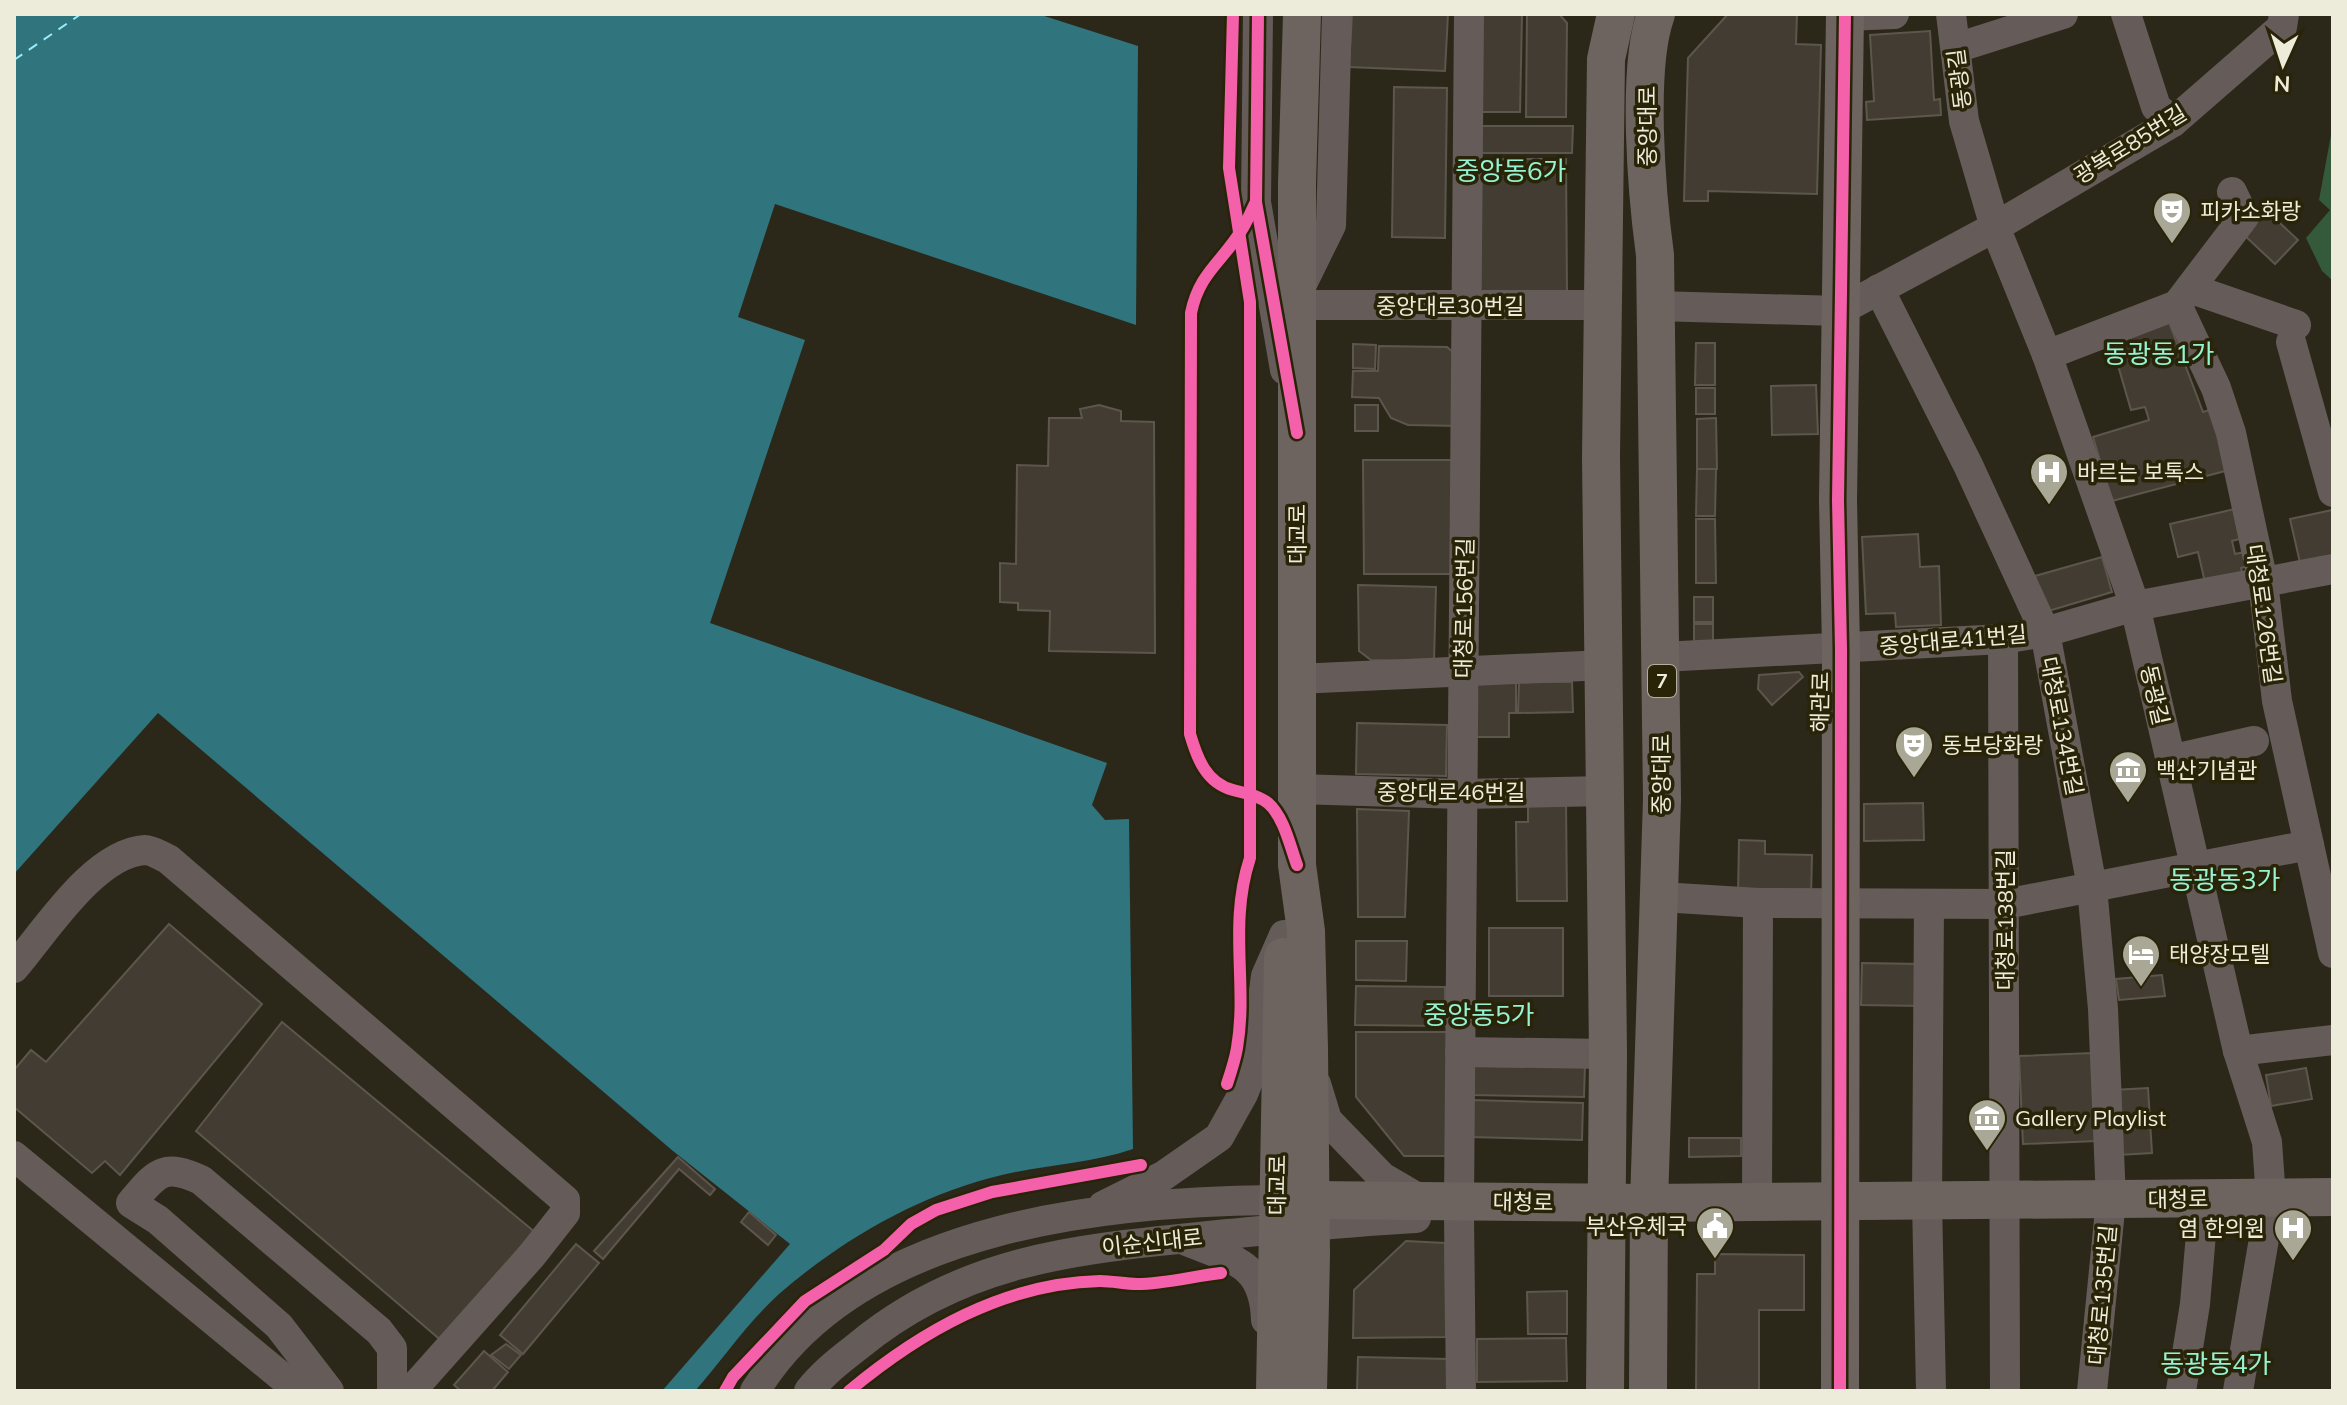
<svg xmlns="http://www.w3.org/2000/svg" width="2347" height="1405" viewBox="0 0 2347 1405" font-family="Mulish,'Noto Sans KR',sans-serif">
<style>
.green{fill:#35593b}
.water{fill:#30747e}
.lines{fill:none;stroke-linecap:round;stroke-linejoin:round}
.ferry{stroke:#98ecfa;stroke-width:2;stroke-dasharray:10 8;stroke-linecap:butt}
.building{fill:#423c32;stroke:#5c564c;stroke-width:2}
.minor{stroke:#655c5a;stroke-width:30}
.major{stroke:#6d6460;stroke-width:38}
.cycleway-casing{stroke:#292407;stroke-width:17}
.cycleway{stroke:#f560ab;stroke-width:12}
.labels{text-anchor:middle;stroke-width:7;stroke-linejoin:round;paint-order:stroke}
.shield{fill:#292407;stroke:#b2af9b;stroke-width:2}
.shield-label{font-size:20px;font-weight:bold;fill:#edebda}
.street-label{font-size:22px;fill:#edebda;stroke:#292407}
.poi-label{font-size:22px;fill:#edebda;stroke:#292407;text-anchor:start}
.quarter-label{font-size:26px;fill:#95f2d2;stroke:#292407}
</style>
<rect width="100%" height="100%" fill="#2b2819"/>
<!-- green -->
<polygon class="green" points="2333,124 2333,281 2322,271 2306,238 2330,210 2319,200"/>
<!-- water -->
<path class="water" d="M14,14H1038L1138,46L1136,325L775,204L738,317L805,340L710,623L1107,763L1092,805L1105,820L1129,819L1133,1149C1086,1165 1037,1165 990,1178C912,1199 839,1242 779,1294C748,1322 722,1360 695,1391H662L790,1244L673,1151L158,713L14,874Z"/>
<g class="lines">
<!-- ferry -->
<polyline class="ferry" points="14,60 81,14"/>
</g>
<!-- building -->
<g class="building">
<polygon points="1352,14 1448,14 1445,71 1349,67"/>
<polygon points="1481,14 1522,14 1520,112 1479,112"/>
<polygon points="1527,14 1559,14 1567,23 1566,117 1526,117"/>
<polygon points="1728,14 1797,14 1796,44 1821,45 1817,194 1708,191 1708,201 1684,201 1688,58"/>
<polygon points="1930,31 1934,100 1940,99 1941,115 1867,120 1866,102 1874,101 1870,35"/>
<polygon points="1394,87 1447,88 1445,238 1392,237"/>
<polygon points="1478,126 1573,126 1572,153 1480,153"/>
<polygon points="1478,159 1566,159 1567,292 1479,292"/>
<polygon points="2266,210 2298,240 2275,264 2243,234"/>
<polygon points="2167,317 2203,412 2213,409 2229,470 2112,501 2093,437 2149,420 2145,407 2131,410 2112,345"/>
<polygon points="1696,343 1715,343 1715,385 1695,385"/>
<polygon points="1353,344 1376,345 1375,369 1353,368"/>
<polygon points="1379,346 1447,347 1461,359 1460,426 1408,425 1391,418 1379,398 1352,397 1353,371 1378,371"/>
<polygon points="1816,385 1818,434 1772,435 1771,386"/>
<rect x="1696" y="388" width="19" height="26"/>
<polygon points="1099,405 1121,411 1121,421 1154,422 1155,653 1049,651 1050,611 1018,610 1018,603 1000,602 1000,563 1016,564 1017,465 1048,466 1049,418 1082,418 1080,409"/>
<rect x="1355" y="405" width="23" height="26"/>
<polygon points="1716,418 1717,469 1697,469 1697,419"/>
<polygon points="1363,460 1453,460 1453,574 1364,574"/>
<polygon points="1697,469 1716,469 1715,516 1696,516"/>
<polygon points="2239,508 2246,537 2232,541 2235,554 2245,552 2248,566 2241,568 2243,578 2206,587 2198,552 2178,557 2170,524"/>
<polygon points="2332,510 2333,560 2301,567 2290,519"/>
<polygon points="1696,519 1715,519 1716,583 1696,583"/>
<polygon points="1918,534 1920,567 1939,566 1941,625 1896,627 1895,613 1866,614 1862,537"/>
<polygon points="2102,557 2112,592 2045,612 2035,576"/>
<polygon points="1358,585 1436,587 1434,661 1371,660 1359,651"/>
<rect x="1694" y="597" width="19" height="25"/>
<rect x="1694" y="624" width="19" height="25"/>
<polygon points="1799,672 1803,677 1772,705 1758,689 1759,675"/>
<polygon points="1474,681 1516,681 1516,713 1509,713 1509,737 1473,737"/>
<polygon points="1519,682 1572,682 1573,712 1518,713"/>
<polygon points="1357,723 1447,725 1446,776 1356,774"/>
<polygon points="1566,802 1567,901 1517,901 1516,822 1528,822 1528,803"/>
<polygon points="1923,803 1924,840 1864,841 1864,804"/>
<polygon points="1357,809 1409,811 1405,917 1358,917"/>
<polygon points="1739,840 1765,841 1765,854 1812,855 1811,897 1738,896"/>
<polygon points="169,924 262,1004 120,1175 105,1161 92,1173 14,1107 14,1070 31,1050 46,1062"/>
<rect x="1489" y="928" width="74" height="68"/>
<polygon points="1356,941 1407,941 1406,981 1356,980"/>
<polygon points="1862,963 1922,964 1922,1006 1861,1005"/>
<polygon points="2162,975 2165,996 2119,1000 2116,979"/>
<polygon points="1356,986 1445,987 1445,1026 1355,1025"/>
<polygon points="282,1022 536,1233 443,1342 196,1131"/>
<polygon points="1356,1032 1448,1032 1446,1156 1404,1156 1356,1097"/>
<polygon points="2092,1053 2096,1141 2023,1144 2019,1056"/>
<polygon points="1472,1062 1585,1064 1584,1097 1471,1095"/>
<polygon points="2306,1068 2312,1099 2271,1106 2266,1075"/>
<polygon points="2148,1088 2152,1153 2118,1155 2113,1090"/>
<polygon points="1471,1100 1583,1103 1582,1140 1471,1137"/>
<polygon points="1689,1138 1741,1138 1741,1156 1689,1157"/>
<polygon points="678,1157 715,1189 710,1195 679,1169 603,1259 594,1251"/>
<polygon points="749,1212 776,1235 768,1245 741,1222"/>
<polygon points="1406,1241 1445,1243 1446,1337 1353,1338 1354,1290"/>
<polygon points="576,1244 599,1263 523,1354 500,1335"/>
<polygon points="1715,1254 1804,1255 1804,1310 1759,1310 1759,1391 1696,1391 1697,1274 1715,1274"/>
<polygon points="1567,1291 1567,1334 1528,1334 1527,1292"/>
<polygon points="1566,1338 1567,1381 1477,1382 1477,1339"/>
<polygon points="506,1344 521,1355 509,1369 491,1355"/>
<polygon points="484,1351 508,1372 492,1391 461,1391 454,1385"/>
<polygon points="1358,1357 1449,1359 1449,1391 1357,1391"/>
</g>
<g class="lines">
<!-- minor -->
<g class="minor">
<polyline points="1258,14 1256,202 1285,370"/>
<polyline points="1951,14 1964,121 1995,227 2047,355 2135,606 2238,1051 2267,1142 2271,1198 2238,1391"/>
<polyline points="2126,14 2156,107 2173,122"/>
<polyline points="1845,16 1894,14"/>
<polyline points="1956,48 2063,14"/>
<polyline points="2232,192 2244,217 2177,305 2216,388 2231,433 2263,582 2277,701 2333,953"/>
<polyline points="1879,289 1968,465 2045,632 2092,887 2103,1009 2111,1200 2092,1391"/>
<polyline points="2192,289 2296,325"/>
<polyline points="1299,290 1331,225 1337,14"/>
<polyline points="1297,305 1603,305"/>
<polyline points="1655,306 1839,311 1995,227 2173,122 2282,27 2284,14"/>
<polyline points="2291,342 2333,492"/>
<polyline points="2047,355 2177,305"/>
<polyline points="2003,639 2005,1391"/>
<polyline points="1662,657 2003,639 2045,632 2135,606 2333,569"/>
<polyline points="1297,679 1605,665"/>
<polyline points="2170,760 2254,741"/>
<polyline points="1297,789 1462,794 1605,791"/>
<polyline points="1661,897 1758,903 2005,904 2309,845"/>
<polyline points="1929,904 1927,1201 1931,1391"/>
<path d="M14,968C45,932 94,853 145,850C152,850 161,856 168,859L565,1200V1213L532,1255L411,1391"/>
<polyline points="2238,1051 2333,1040"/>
<polyline points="1460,1052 1608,1054"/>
<polyline points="1316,1084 1327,1120 1382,1177 1423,1201"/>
<polyline points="14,1156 299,1391"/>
<polyline points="1459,1201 1469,14"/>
<polyline points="1757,1202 1758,903"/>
<polyline points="1103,1206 1163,1176 1219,1137 1243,1094 1254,1066 1266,976 1284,935"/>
<polyline points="1459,1216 1461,1391"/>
<path d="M1184,1240C1232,1260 1264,1261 1266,1320"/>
<path d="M329,1391L279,1326L158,1220L131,1203C156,1174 162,1162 201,1180L379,1331L392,1348V1391"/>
<path d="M755,1391C859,1220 1121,1199 1301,1200"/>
<path d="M809,1391C823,1373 840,1360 858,1346C969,1254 1091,1248 1228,1234C1291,1228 1353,1221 1416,1218"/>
<polyline points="2181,1391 2195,1304 2204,1199"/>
</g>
<!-- major -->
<g class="major">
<polyline points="1302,14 1297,183 1297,865 1306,931 1309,1048 1311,1255 1308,1391"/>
<polyline points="1311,1200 1649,1203 2333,1197"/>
<polyline points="1275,1391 1283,957"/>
<polyline points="1605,1391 1608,1054 1601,457 1606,59 1616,14"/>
<path d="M1648,1391L1649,1203L1662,799L1655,255C1647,196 1636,69 1656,14"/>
<polyline points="1840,1391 1841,649 1838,500 1845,14"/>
</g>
<defs>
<g id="cycleway">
<polyline points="1258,14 1256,202 1297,433"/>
<path d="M1256,202C1251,211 1247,222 1241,231C1222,262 1199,273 1191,313L1190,734C1197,758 1206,783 1233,790C1244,793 1258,795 1268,803C1284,817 1290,846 1297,865"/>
<path d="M1227,1084C1231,1072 1235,1060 1237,1048C1248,984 1228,925 1250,858V302L1229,168L1233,14"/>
<polyline points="725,1391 733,1377 805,1301 884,1250 911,1224 936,1210 992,1192 1141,1165"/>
<path d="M849,1391C920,1332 1004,1283 1100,1281C1113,1281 1125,1284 1137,1284C1164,1284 1194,1276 1221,1273"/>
<polyline points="1840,1391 1841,649 1838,500 1845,14"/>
</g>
</defs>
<!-- cycleway casing -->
<use href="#cycleway" class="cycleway-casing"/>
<!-- cycleway -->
<use href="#cycleway" class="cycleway"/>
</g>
<!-- icons -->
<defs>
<symbol id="theatre-pin" viewBox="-11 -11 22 30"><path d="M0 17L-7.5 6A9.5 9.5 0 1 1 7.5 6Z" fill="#a9a796" stroke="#292407"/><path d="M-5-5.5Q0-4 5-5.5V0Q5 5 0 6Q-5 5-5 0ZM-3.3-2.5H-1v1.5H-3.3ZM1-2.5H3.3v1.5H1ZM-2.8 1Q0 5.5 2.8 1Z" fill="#fff"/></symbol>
<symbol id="hospital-pin" viewBox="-11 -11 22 30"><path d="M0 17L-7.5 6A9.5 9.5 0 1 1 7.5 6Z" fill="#a9a796" stroke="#292407"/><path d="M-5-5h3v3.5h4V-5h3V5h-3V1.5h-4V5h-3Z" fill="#fff"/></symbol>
<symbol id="museum-pin" viewBox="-11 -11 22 30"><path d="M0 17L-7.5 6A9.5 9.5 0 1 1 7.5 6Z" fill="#a9a796" stroke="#292407"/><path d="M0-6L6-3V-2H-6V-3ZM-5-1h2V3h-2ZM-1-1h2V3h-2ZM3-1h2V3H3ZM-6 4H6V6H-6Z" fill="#fff"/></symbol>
<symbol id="hotel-pin" viewBox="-11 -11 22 30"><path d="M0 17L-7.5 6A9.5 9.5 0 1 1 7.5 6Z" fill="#a9a796" stroke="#292407"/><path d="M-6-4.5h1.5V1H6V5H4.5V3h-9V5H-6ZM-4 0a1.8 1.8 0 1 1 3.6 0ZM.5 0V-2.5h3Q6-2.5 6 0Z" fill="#fff"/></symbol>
<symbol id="civic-pin" viewBox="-11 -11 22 30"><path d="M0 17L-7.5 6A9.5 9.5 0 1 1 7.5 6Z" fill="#a9a796" stroke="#292407"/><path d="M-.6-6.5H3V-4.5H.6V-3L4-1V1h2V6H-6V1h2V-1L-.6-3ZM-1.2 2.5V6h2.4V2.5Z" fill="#fff"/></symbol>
</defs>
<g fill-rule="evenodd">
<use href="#theatre-pin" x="2150" y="189" width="44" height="60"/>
<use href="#hospital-pin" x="2027" y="450" width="44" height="60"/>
<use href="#theatre-pin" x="1892" y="723" width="44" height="60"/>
<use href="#museum-pin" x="2106" y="748" width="44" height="60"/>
<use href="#hotel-pin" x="2119" y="932" width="44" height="60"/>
<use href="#museum-pin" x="1965" y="1096" width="44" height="60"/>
<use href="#civic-pin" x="1693" y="1204" width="44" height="60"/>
<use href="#hospital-pin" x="2271" y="1206" width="44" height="60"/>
</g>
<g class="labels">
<!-- shield labels -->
<rect class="shield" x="1648" y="665" width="28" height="32" rx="6"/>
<g class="shield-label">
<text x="1662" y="688">7</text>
</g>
<!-- street labels -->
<g class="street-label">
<text transform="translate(1959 79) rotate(-97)" y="8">동광길</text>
<text transform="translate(1647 126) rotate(-90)" y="8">중앙대로</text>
<text transform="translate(2130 144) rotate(-32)" y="8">광복로85번길</text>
<text x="1450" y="314">중앙대로30번길</text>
<text transform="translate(1297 534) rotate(-90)" y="8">대교로</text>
<text transform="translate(1464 608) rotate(-89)" y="8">대청로156번길</text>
<text transform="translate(2264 614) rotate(82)" y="8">대청로126번길</text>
<text transform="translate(1953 640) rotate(-5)" y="8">중앙대로41번길</text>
<text transform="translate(2155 695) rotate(77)" y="8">동광길</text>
<text transform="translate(1820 702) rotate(-89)" y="8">해관로</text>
<text transform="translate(2062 726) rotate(79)" y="8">대청로134번길</text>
<text transform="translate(1661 774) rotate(-90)" y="8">중앙대로</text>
<text x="1451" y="800">중앙대로46번길</text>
<text transform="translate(2005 920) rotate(-90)" y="8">대청로138번길</text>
<text transform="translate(1277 1185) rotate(-89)" y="8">대교로</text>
<text transform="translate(2178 1199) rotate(-1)" y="8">대청로</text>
<text transform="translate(1523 1202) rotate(1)" y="8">대청로</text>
<text transform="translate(1152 1242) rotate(-6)" y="8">이순신대로</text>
<text transform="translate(2102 1295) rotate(-85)" y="8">대청로135번길</text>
</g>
<!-- poi labels -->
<g class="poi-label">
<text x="2200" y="219">피카소화랑</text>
<text x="2077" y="480">바르는 보톡스</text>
<text x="1942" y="753">동보당화랑</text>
<text x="2156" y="778">백산기념관</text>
<text x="2169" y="962">태양장모텔</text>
<text x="2015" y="1126">Gallery Playlist</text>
<text x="1687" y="1234" text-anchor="end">부산우체국</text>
<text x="2265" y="1236" text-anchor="end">염 한의원</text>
</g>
<!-- quarter labels -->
<g class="quarter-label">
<text x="1511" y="180">중앙동6가</text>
<text x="2159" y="363">동광동1가</text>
<text x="2225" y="889">동광동3가</text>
<text x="1479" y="1024">중앙동5가</text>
<text x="2216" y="1373">동광동4가</text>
</g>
</g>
<!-- border -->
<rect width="2347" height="1405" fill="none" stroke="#edebda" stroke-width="32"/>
<!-- north arrow -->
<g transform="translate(2283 64) rotate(183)" stroke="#292407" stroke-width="6" paint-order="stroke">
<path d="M0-6L14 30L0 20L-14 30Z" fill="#edebda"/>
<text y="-12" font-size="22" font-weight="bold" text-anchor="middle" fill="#edebda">N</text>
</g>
</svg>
